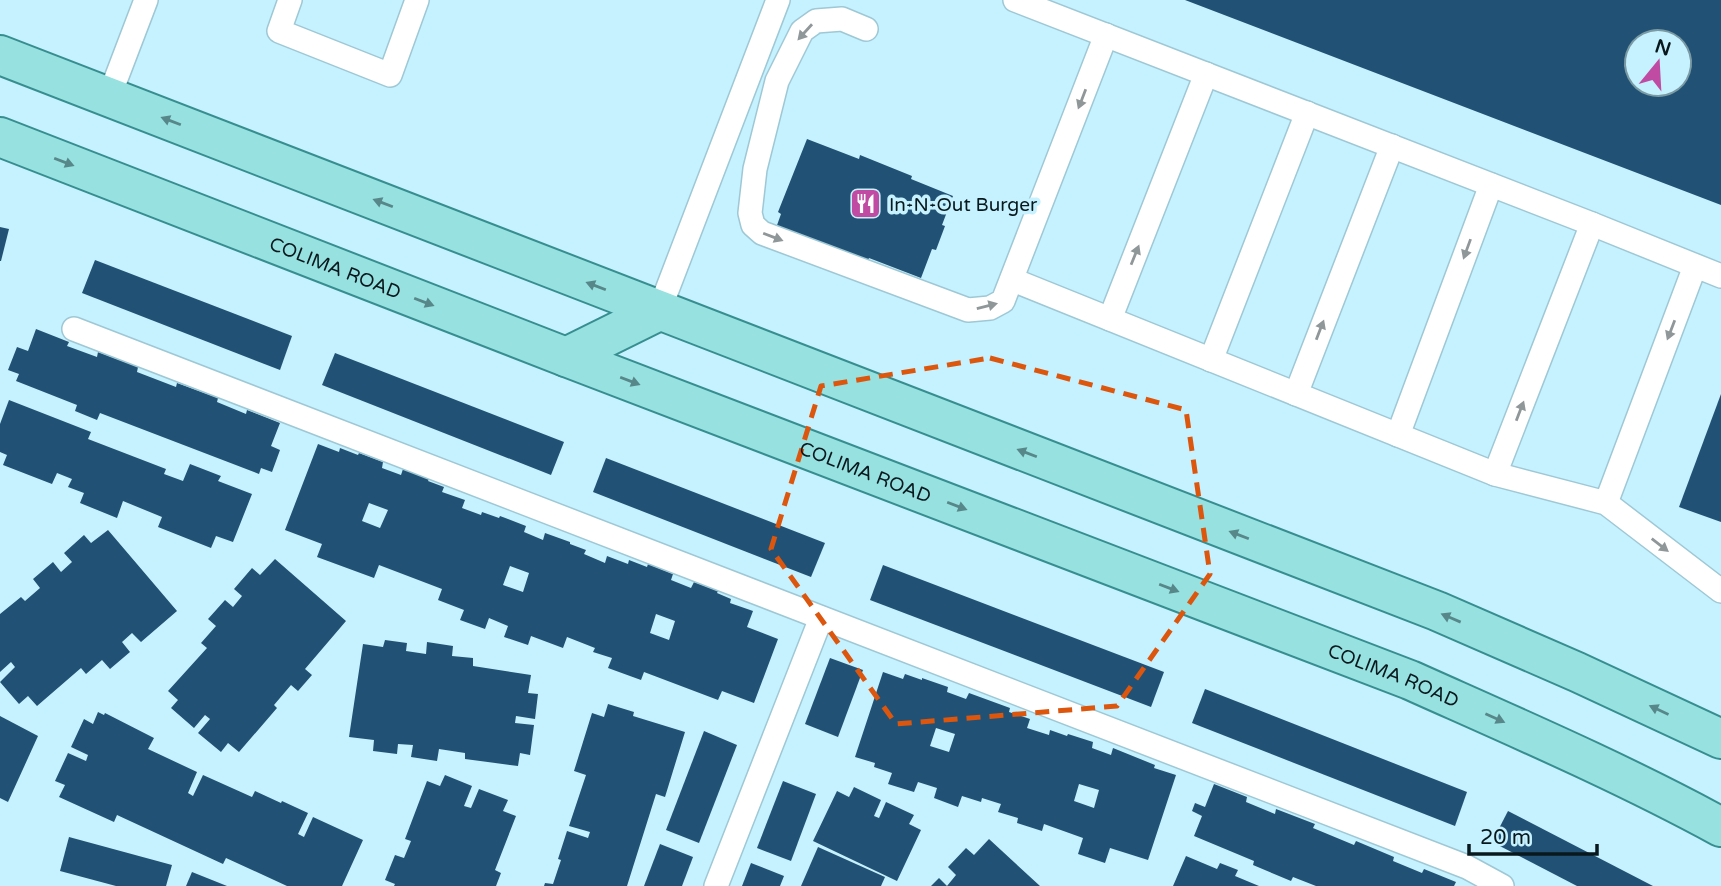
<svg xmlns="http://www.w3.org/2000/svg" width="1721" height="886" viewBox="0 0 1721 886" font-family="'Varela Round',sans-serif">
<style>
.building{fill:#215275;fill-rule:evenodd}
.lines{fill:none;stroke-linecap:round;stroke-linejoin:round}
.service-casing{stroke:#9ec8d5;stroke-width:26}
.primary-casing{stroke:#378e8f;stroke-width:42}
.service{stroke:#fff;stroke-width:23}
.primary{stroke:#97e1e1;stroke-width:38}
.oneway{fill:#909799}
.oneway2{fill:#578789}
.marked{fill:none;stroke:#dd560d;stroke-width:5;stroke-dasharray:14 9;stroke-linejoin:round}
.labels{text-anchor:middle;stroke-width:7;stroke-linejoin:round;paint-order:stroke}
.poi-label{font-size:19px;fill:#08181d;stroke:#c6f1fe;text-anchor:start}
.street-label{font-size:19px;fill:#08181d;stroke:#c6f1fe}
</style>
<rect width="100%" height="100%" fill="#c6f1fe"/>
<!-- building -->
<g class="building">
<path d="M1185,0H1721V205ZM1637,42H1679V84H1637Z"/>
<polygon points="807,139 859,159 860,155 912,176 911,179 953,196 942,225 945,226 936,250 932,249 921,278 869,258 866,264 776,228 781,214 778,212"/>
<polygon points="0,227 9,229 1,261 0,261"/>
<polygon points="95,260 292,336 280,370 82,293"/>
<polygon points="36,329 69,342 67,346 97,357 98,352 138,367 137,372 176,387 177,383 218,398 217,402 246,414 247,410 280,423 271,446 280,450 272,472 261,468 259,474 100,413 97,420 75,411 77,405 16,381 19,374 8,370 17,347 28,351"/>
<polygon points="335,353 564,442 551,475 322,385"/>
<polygon points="1721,394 1721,522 1679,507"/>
<polygon points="9,400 91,432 88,439 166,469 164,474 183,481 190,464 221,476 218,481 252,494 233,542 216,536 211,548 158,527 162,517 123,501 117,518 80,503 84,493 68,487 72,479 57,473 52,484 3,465 7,455 0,452 0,424"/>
<path d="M318,444L339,452L340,448L358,455L359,453L383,462L382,468L401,475L403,469L429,479L428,481L444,487L442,492L465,500L462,508L481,515L482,512L499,518L500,516L526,526L524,532L543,540L545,533L570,542V544L586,550L584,554L605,563L607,556L628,564L629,560L647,567L648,564L673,574L671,580L691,588L694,582L718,591L717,593L731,599L730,603L753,611L747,627L778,639L754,703L722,691L718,700L644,672L641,680L608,668L612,658L593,652L595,648L567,637L563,648L531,636L528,645L504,637L508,626L489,618L485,629L460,620L464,610L438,600L442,589L379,565L374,578L317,557L322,544L285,530ZM369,503L388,510L380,528L362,521ZM510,566L529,573L523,592L503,585ZM656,614L675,621L669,640L650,633Z"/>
<polygon points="606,458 825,543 811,577 593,492"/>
<polygon points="108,530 177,611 141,642 132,633 122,642 130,652 110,669 102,660 86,674 81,668 37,706 28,696 19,704 0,682 15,667 11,662 0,672 0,614 21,597 25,601 40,588 33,579 53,562 61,572 72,562 64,553 84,535 91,543"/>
<polygon points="275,559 346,621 305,669 312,675 298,691 291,685 274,705 277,708 239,752 228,743 221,752 198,733 210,719 205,715 194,728 171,708 178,700 168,691 207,648 201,643 216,626 208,619 225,600 233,607 242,596 234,589 252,568 260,575"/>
<polygon points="883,565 1164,672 1151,707 870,600"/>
<polygon points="385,640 407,643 406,651 426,654 427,642 453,646 452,656 473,658 473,666 531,675 528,693 538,694 535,719 516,716 515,723 534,725 530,755 520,753 518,766 465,759 465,753 439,749 437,761 411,757 413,745 398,744 397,754 373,751 374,740 349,737 363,644 383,647"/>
<polygon points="830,658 863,670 838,737 805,724"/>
<path d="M883,672L903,679L905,674L922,680V678L948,687L947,692L966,699L969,693L1010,708L1009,712L1030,719L1027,728L1049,735L1050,730L1067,736L1068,734L1093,742L1092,748L1111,755L1113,748L1155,765L1154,768L1176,775L1148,860L1110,848L1105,863L1078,854L1083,838L1044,824L1042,831L1017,823L1018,818L998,812L1001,804L982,798L981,802L962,796L958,807L934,798L937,788L918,782L914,792L888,784L892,773L874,767L875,763L855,757ZM936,728L955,734L949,752L930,746ZM1079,784L1099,790L1094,808L1074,801Z"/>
<polygon points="1205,689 1467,792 1455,826 1192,723"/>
<polygon points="608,704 634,712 633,716 685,732 665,797 656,794 627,886 544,886 545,883 553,884 561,860 558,859 567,831 588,838 590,832 569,826 586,775 574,771 592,713 604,717"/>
<polygon points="98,712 104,715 105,713 154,738 148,749 197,772 188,793 193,796 203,775 252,797 255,791 281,803 282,801 308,813 298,834 304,837 313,817 363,840 342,886 287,886 226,858 223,864 117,815 114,822 59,797 65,785 55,781 68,753 86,761 88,755 71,747 84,719 93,724"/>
<polygon points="0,716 38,736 8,802 0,798"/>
<polygon points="704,731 737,745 699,843 666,830"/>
<polygon points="445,775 472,786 464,806 471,808 479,789 508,800 503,811 516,816 495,870 501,873 496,886 394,886 395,884 385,880 395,855 404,858 411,841 405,839 427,781 440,786"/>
<polygon points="783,781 816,794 791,861 757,848"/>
<polygon points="1214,784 1247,797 1246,802 1275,814 1276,809 1315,824 1313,828 1354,845 1356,841 1394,857 1393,861 1422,873 1424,869 1456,882 1454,886 1316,886 1293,877 1291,881 1253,865 1254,861 1194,836 1202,816 1192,811 1195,803 1205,807"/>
<polygon points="854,787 881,800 874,816 879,818 886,802 914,815 909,824 921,830 897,881 813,841 837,791 849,797"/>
<polygon points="1508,811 1653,886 1577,886 1492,842"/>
<polygon points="69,837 172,865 166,886 116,886 60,871"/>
<polygon points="989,839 1040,886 931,886 939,878 947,886 956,875 948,867 966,848 974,855"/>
<polygon points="660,844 693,857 682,886 644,886"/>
<polygon points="818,847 885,877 881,886 801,886"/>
<polygon points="1186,856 1217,869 1220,863 1238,870 1235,876 1259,886 1173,886"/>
<polygon points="751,863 784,876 780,886 742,886"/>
<polygon points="192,872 227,886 186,886"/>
</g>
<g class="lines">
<defs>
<g id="service">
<polyline points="290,0 279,31 390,75 417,0"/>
<polyline points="1015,0 1592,224 1721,276"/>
<polyline points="866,29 842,19 816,21 802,31 777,81 755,169 750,213 753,225 762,233 968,310 990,308 1003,301 1106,35"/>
<polyline points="109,97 146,0"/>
<polyline points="1013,280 1495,474 1606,503 1721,591"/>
<polyline points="659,311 778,0"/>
<polyline points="1110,319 1206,74"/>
<polyline points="74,329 1467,867 1502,886"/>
<polyline points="1211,360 1307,113"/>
<polyline points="1296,394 1392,146"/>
<polyline points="1398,435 1491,185"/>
<polyline points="1495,474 1592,224"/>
<polyline points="1606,503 1695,266"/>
<polyline points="716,886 821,618"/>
</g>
<g id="primary">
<polyline points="0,55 1437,611 1577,672 1721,739"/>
<path id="s1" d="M0,137L566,357L1410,680C1515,727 1620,772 1721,827"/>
<polyline points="566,357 659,311"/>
</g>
</defs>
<!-- service casing -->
<use href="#service" class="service-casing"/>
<!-- primary casing -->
<use href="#primary" class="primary-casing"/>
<!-- service -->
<use href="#service" class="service"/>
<!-- primary -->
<use href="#primary" class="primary"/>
</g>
<!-- one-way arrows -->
<defs><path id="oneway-solid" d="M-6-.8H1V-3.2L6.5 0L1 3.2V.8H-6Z" transform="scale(1.75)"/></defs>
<g class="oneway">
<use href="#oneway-solid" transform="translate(805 32) rotate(132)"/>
<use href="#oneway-solid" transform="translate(1082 99) rotate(111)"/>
<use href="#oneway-solid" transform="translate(773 237) rotate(21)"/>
<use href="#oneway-solid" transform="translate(1467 249) rotate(110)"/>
<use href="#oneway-solid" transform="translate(1135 255) rotate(-68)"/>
<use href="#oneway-solid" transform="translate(987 306) rotate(-14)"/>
<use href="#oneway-solid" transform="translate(1320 330) rotate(-69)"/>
<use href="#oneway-solid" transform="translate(1671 330) rotate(111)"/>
<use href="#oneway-solid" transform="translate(1520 411) rotate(-69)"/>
<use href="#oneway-solid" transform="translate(1660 545) rotate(38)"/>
</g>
<g class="oneway2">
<use href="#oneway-solid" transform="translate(171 121) rotate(-159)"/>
<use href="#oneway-solid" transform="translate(64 162) rotate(21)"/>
<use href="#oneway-solid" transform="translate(383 203) rotate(-159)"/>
<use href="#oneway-solid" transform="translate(596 286) rotate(-159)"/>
<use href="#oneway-solid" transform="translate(424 302) rotate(21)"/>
<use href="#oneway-solid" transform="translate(630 381) rotate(21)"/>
<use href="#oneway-solid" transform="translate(1027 453) rotate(-159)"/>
<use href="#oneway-solid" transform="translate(957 506) rotate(21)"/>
<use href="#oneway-solid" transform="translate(1239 535) rotate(-159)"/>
<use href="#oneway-solid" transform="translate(1169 588) rotate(21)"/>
<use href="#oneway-solid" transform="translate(1451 618) rotate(-157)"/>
<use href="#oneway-solid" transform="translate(1659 710) rotate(-155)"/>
<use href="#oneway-solid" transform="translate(1495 718) rotate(24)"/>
</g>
<!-- marked area -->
<path class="marked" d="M990,358L1186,410L1210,574L1117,706L896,724L771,549L821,386Z"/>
<!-- icons -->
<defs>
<symbol id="restaurant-square" viewBox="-11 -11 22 22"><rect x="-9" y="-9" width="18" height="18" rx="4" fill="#c04ba3" stroke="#c6f1fe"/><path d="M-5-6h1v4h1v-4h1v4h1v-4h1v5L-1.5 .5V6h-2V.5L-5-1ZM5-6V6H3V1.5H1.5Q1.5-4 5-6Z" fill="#fff"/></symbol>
</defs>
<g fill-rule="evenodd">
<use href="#restaurant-square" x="848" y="186" width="35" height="35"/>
</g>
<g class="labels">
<!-- poi labels -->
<g class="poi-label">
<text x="889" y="211">In-N-Out Burger</text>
</g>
<!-- street labels -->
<g class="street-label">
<text dy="7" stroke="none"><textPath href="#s1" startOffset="360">COLIMA ROAD</textPath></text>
<text dy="7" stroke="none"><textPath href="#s1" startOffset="928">COLIMA ROAD</textPath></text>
<text dy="7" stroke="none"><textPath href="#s1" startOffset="1494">COLIMA ROAD</textPath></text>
</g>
</g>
<!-- north arrow -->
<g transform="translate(1658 63) rotate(18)"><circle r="33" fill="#c6f1fe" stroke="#7a9aa4" stroke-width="2"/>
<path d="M0-5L12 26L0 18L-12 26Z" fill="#c04ba3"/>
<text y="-10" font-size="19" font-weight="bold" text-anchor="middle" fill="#08181d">N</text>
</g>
<!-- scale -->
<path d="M1469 844v10h128v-10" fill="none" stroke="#08181d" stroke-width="3.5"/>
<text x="1480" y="844" font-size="21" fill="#08181d" stroke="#c6f1fe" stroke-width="5" paint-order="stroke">20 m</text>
</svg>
